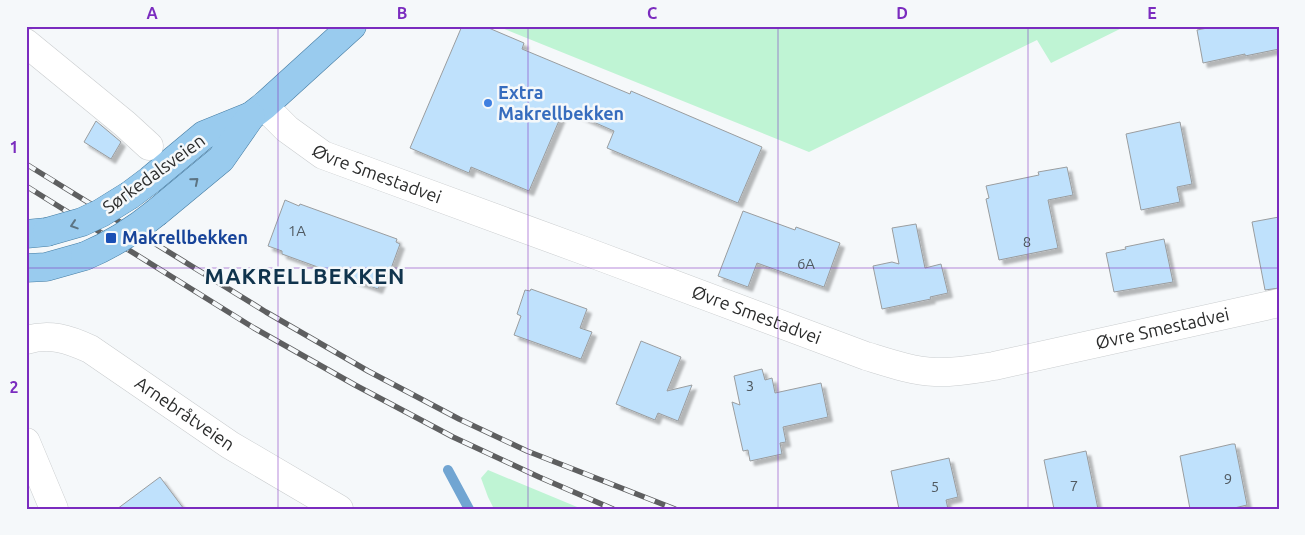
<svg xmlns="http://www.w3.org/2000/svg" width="1305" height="535" viewBox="0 0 1305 535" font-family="Ubuntu,sans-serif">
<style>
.green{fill:#bff4d4}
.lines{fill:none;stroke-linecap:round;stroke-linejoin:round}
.stream{stroke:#71a5d2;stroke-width:10}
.building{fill:#bfe1fc;stroke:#9a9d9f;filter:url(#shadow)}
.minor-casing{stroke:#cacdcf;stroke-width:29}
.major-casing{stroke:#467da3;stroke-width:29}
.minor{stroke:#fff;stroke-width:28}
.major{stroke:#99cbee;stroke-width:28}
.rail-casing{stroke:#5e5f60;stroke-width:5.5}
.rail{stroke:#f5f8fa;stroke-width:4;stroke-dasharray:11;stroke-linecap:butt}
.major-bridge-casing{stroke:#467da3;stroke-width:29;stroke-linecap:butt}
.major-bridge{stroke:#99cbee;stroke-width:28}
.oneway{stroke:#5c7483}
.grid{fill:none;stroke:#7b2cbf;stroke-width:1;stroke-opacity:0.55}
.shop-dot{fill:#3f7fe0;stroke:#f5f8fa;stroke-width:2}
.transit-dot{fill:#1a4fb4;stroke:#f5f8fa;stroke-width:2}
.labels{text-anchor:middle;stroke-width:5;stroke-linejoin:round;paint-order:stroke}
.number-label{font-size:15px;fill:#505960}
.shop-label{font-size:18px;font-weight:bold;fill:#366cbe;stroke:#f5f8fa;text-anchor:start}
.street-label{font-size:18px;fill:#2b2c2c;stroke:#f5f8fa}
.transit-label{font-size:18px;font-weight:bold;fill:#164399;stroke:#f5f8fa;text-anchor:start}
.district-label{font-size:22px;font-weight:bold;letter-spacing:1px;fill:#10344d;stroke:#f5f8fa}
.neatline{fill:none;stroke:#7b2cbf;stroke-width:2}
.grid-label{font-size:16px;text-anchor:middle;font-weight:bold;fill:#7b2cbf}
</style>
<defs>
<filter id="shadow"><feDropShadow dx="4.5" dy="4.5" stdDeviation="1" flood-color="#0004"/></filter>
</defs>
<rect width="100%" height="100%" fill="#f5f8fa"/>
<!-- green -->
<g class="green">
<polygon points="497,26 1126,26 1051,63 1037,40 809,152"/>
<polygon points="488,470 582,509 494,509 488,497 481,478"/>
</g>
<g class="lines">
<!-- stream -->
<polyline class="stream" points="448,470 469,509"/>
</g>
<!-- building -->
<g class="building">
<polygon points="462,26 484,26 524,43 522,49 630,94 631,91 762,147 738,203 607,148 614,131 564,109 529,191 471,167 469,173 410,148"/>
<polygon points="1218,26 1279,26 1279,49 1245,56 1245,54 1203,63 1197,30"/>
<polygon points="96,121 121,142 111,159 84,142"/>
<polygon points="1180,122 1192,184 1177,187 1180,202 1141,210 1126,134"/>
<polygon points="1067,167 1073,195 1048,200 1058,248 999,260 986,199 989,198 986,186 1039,175 1038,172"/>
<polygon points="285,200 299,206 300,204 397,239 396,242 400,244 389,274 385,273 378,289 282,254 282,251 268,246"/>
<polygon points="743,211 795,230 796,227 840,243 824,287 757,263 748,287 718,276"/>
<polygon points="1279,217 1279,288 1265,290 1252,222"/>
<polygon points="916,224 925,268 941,264 948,293 930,297 931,299 882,309 873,266 892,262 899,264 892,228"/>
<polygon points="1164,239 1173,282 1114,292 1106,253 1126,249 1125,247"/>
<polygon points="531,289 587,309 580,328 592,332 581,359 514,335 521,316 517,314 525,290 530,291"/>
<polygon points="641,341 681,357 667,391 692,385 678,421 658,413 655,420 616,404"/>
<polygon points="762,369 765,380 772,378 775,393 821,383 828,417 783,427 786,442 780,443 782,454 750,461 748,450 743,451 732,402 740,405 734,376"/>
<polygon points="1232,444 1235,444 1247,505 1230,509 1190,509 1180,456"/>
<polygon points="1086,451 1098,509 1054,509 1044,460"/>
<polygon points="949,458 958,497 946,500 948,509 899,509 891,471"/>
<polygon points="160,477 184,509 117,509"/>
</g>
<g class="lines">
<defs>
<g id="minor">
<polyline points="26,43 125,124 149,146"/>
<path id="s1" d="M264,106L287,129L323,155L585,251L866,356C889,363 912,371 935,372C955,373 975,369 994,366L1279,303"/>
<path id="s2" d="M26,340C50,333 68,339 90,349L230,445L339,509"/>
<polyline points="26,442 54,509"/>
</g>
<g id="major">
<polyline points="130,195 150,180 204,135 251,116 264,106 352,26"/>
<polyline points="157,212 221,159 251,116"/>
<polyline points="26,234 47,232"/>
<polyline points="26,268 46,267 85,256"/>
</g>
</defs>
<!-- minor casing -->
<use href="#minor" class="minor-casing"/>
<!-- major casing -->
<use href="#major" class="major-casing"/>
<!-- minor -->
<use href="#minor" class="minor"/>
<!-- major -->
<use href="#major" class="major"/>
<defs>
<g id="rail">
<polyline points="26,164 266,312 368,371 459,419 527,451 675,509"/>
<polyline points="26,186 254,328 355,385 453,437 539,477 613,509"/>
</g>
</defs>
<!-- rail casing -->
<use href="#rail" class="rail-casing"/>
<!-- rail -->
<use href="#rail" class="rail"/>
<defs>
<g id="major-bridge">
<polyline points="47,232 82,222 101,213 130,195"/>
<path d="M85,256C111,245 135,230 157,212"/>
</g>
</defs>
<!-- major-bridge casing -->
<use href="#major-bridge" class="major-bridge-casing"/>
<!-- major-bridge -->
<use href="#major-bridge" class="major-bridge"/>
</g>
<!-- one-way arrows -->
<defs><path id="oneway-chevron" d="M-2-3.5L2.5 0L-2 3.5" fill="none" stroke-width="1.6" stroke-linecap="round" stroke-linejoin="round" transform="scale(1.25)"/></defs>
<g class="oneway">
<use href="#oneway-chevron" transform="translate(195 181) rotate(-40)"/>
<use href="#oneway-chevron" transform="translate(74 225) rotate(162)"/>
</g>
<!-- grid -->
<path class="grid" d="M278,26V509M528,26V509M778,26V509M1028,26V509M26,268H1279"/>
<!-- markers -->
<circle class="shop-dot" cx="488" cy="103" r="5"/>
<rect class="transit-dot" x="105" y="232" width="12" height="12" rx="2.5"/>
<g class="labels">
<!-- number labels -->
<g class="number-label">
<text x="297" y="236">1A</text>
<text x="1027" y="247">8</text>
<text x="806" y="269">6A</text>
<text x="750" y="391">3</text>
<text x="1228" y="484">9</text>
<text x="1074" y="491">7</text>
<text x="935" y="492">5</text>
</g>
<!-- shop labels -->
<g class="shop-label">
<text x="498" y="99">Extra<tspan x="498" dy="21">Makrellbekken</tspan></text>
</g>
<!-- street labels -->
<g class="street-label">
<text dy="6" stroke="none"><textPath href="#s1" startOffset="134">Øvre Smestadvei</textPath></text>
<text transform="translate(154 174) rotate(-36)" y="6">Sørkedalsveien</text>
<text dy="6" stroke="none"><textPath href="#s1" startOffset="539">Øvre Smestadvei</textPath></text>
<text dy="6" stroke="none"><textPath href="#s1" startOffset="959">Øvre Smestadvei</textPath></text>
<text dy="6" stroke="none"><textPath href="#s2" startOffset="181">Arnebråtveien</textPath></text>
</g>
<!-- transit labels -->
<g class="transit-label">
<text x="122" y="244">Makrellbekken</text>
</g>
<!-- district labels -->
<g class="district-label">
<text x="305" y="284">MAKRELLBEKKEN</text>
</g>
</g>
<!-- border -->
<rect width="1305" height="535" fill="none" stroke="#f5f8fa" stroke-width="55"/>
<rect x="28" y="28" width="1250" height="480" class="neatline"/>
<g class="grid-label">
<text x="152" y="19">A</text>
<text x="402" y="19">B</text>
<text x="652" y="19">C</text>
<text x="902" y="19">D</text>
<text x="1152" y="19">E</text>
<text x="14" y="153">1</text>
<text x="14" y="393">2</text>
</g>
</svg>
